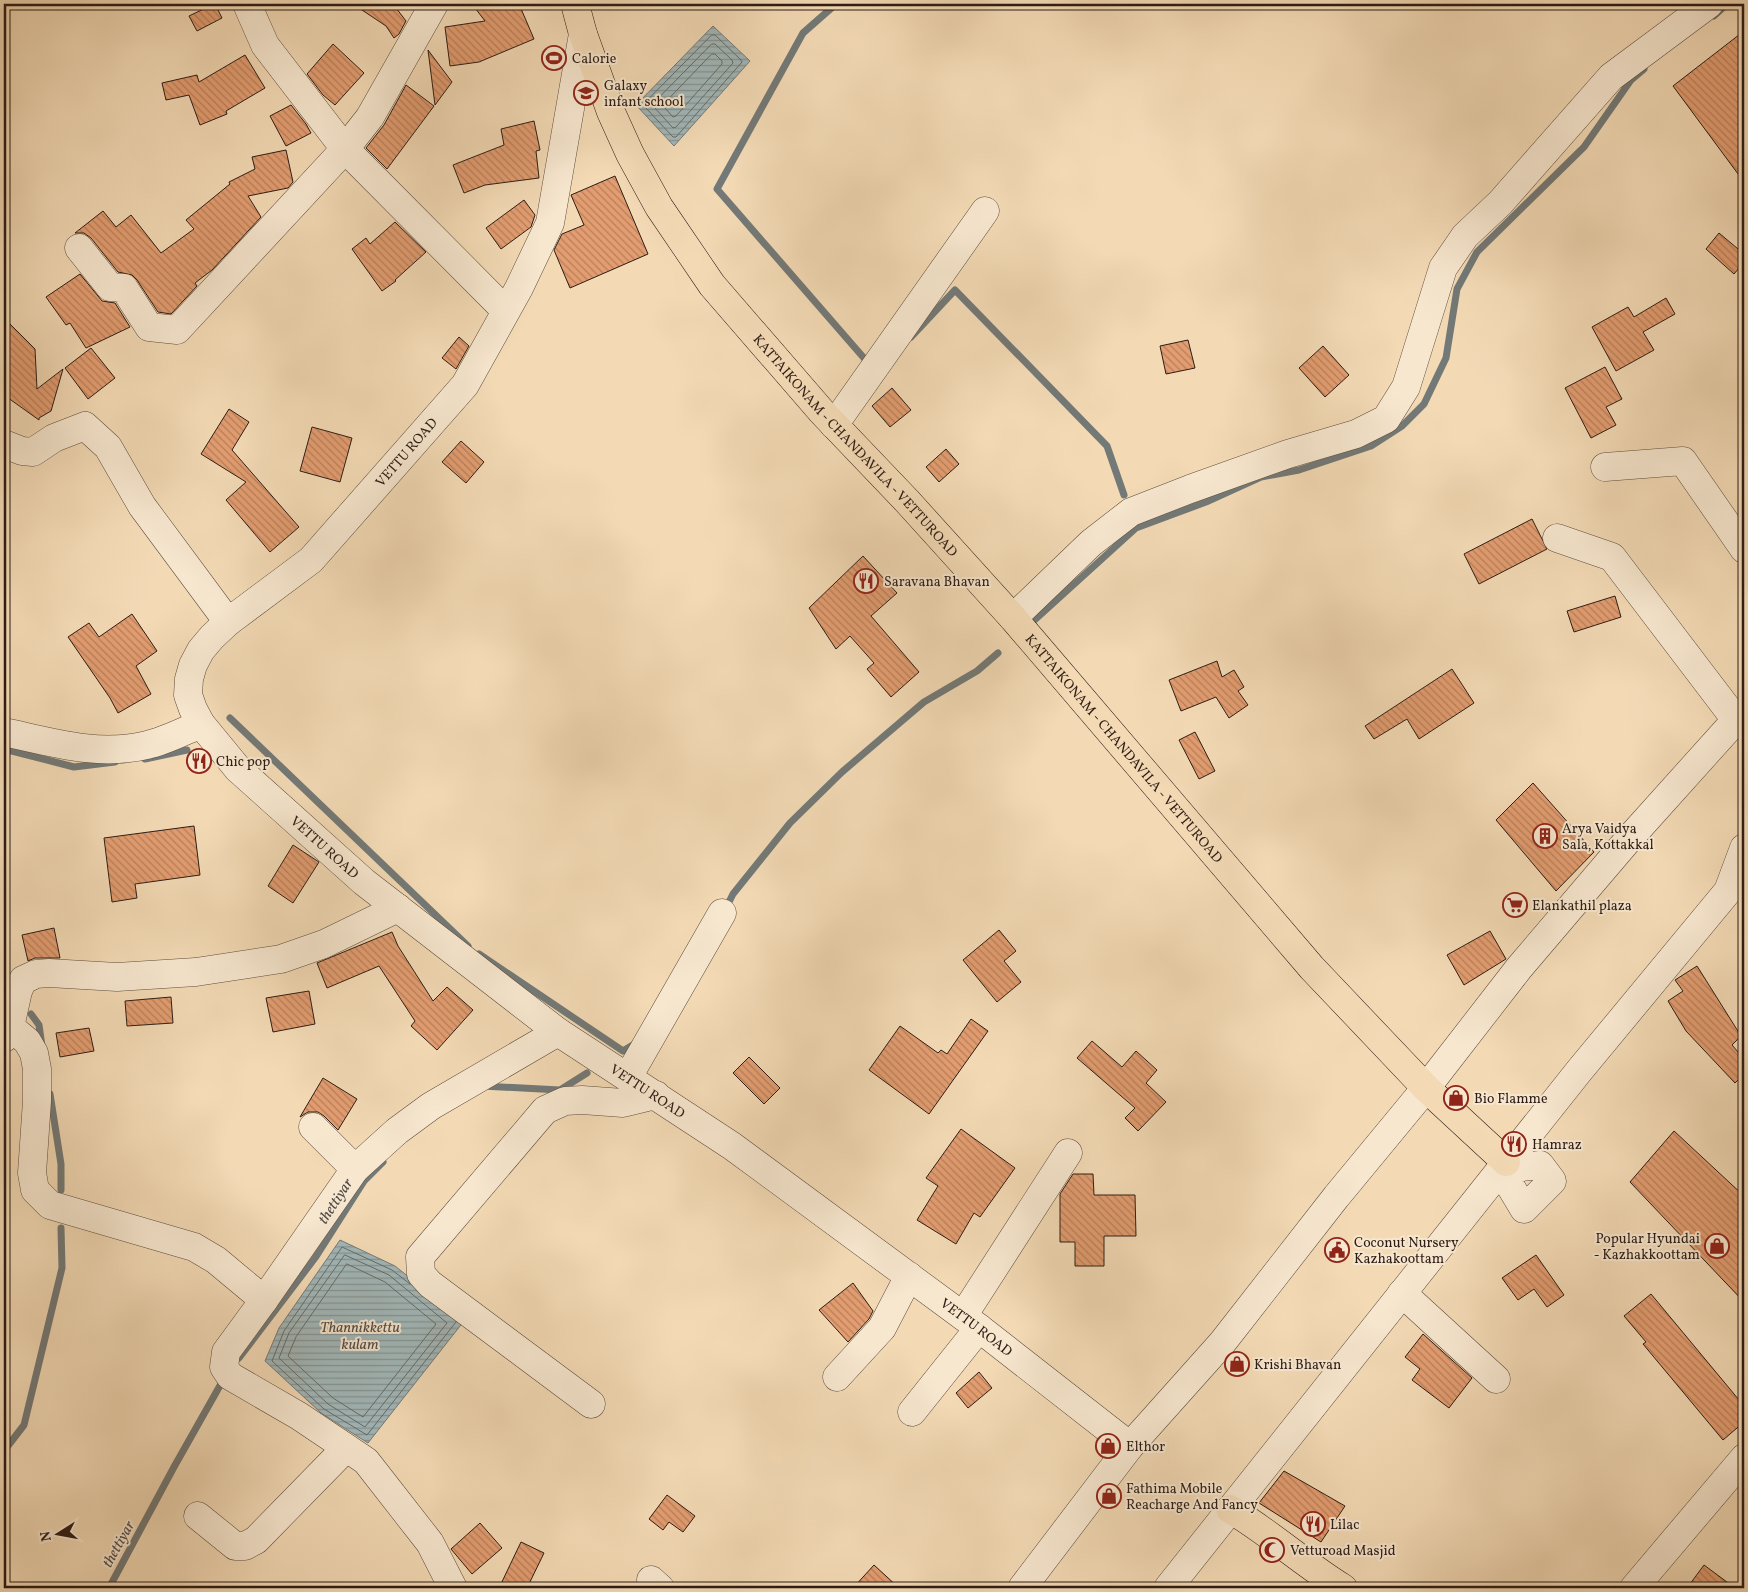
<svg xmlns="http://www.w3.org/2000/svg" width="1748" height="1592" viewBox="0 0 1748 1592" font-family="Vollkorn,serif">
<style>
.water{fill:url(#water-rules);stroke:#737977}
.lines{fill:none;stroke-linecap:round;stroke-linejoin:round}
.shore{stroke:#676a67;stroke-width:1}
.stream{stroke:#737977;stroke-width:7}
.building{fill:url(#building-back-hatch);stroke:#2d1c15}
.minor-casing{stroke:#5e4c3d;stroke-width:29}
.major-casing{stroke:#2d1c15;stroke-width:29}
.minor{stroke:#f7e7cf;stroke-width:28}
.major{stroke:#f3dab5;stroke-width:28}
.labels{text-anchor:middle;stroke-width:4;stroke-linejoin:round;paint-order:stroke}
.poi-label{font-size:14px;fill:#2d1c15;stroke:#f7e7cf;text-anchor:start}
.street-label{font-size:14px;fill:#2d1c15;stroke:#f7e7cf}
.water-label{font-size:15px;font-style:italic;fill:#504a46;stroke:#f7e7cf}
</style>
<defs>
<pattern id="water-rules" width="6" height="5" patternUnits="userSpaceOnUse" patternTransform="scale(1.25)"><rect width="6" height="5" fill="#a1b7b9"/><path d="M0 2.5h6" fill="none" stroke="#849495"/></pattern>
<pattern id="building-back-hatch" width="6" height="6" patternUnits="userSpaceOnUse" patternTransform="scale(1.25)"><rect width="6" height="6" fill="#e39d70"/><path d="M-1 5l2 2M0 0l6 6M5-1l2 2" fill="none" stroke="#b87f5b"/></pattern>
</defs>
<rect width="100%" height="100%" fill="#f3dab5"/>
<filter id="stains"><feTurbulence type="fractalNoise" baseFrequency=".004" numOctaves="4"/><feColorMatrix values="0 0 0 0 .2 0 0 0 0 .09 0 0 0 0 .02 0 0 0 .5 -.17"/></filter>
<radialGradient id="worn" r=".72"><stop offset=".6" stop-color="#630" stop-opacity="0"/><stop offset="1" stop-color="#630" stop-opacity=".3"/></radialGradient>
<!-- water -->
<g class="water">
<polygon points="713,26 750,61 674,146 636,105"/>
<polygon points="340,1240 395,1266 464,1321 368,1443 321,1413 265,1361 279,1328"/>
</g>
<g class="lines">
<!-- shore -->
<g class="shore">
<polygon points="712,35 715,35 741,60 742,62 676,137 673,137 645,107 644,104"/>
<polygon points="712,44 715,44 732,60 733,63 676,127 673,128 654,107 653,104"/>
<polygon points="712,54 715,54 722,61 722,64 676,116 673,117 664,107 664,104"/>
<polygon points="345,1255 389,1275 447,1323 365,1427 328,1404 279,1358 289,1333"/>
<polygon points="347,1264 385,1282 436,1324 363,1417 333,1398 288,1356 296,1337"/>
<polyline points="410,1284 392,1270 342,1247 284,1331 272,1361 324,1409 367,1435 456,1322"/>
</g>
<!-- stream -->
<g class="stream">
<polyline points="836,4 803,33 717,189 870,365"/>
<polyline points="1714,16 1727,4"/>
<polyline points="911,337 955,290 1107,446 1124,495"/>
<polyline points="1028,626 1136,528 1206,502 1261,477 1299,470 1371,446 1402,426 1424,404 1446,358 1457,289 1477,252 1584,147 1631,80 1644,69"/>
<polyline points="230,718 468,946"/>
<polyline points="4,749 74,767 115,762"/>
<polyline points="145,759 187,750"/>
<polyline points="726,908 733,894 790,823 842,772 924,702 977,671 998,653"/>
<polyline points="479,954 623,1051 636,1043"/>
<polyline points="4,969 4,970"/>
<polyline points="31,1014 39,1025 42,1046"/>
<polyline points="482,1086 560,1090 587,1073"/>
<polyline points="50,1094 61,1164 61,1190"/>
<polyline points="239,1358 315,1258 364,1181 383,1162"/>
<polyline points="4,1451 24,1425 62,1268 61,1228"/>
<polyline points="109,1588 174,1467 222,1382"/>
</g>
</g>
<!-- building -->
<g class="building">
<polygon points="214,4 215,4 222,18 197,31 189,16"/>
<polygon points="353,4 393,4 406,21 399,34 394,38 386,26"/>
<polygon points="472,4 519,4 534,39 479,62 450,66 445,27 485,21"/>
<polygon points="1744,31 1744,182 1673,86"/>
<polygon points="333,44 364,73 335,105 323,95 307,74"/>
<polygon points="428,50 452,82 435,105"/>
<polygon points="245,55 265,88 226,111 227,114 200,125 189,95 166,100 162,83 197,75 199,82"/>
<polygon points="406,85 434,106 387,169 366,148 384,125"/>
<polygon points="291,105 306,124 311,133 286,146 270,116"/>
<polygon points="534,121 540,150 536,151 539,178 485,185 464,193 453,165 504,145 501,129"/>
<polygon points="286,150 293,182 288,188 248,196 261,217 212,270 195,283 197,286 171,314 158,312 137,280 132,275 118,272 91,238 84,233 75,233 103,211 116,227 131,215 161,253 194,229 186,220 230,184 229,182 255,169 252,157"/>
<polygon points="615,176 648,254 570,288 554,250 562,234 584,225 571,195"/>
<polygon points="524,200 535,215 531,227 501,249 486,228"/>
<polygon points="395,222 426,252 395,280 396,281 382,291 352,249 366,238 370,244"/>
<polygon points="1719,233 1744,254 1744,262 1734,274 1706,249"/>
<polygon points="80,274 102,301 115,303 130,327 86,348 70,323 66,325 46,297"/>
<polygon points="1666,298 1675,314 1643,332 1654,350 1616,371 1592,327 1628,307 1634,317"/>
<polygon points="4,318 35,349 37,389 63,369 51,411 39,418 39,420 4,395"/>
<polygon points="459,337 469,346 456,369 442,358"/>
<polygon points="1188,340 1195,368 1166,374 1160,346"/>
<polygon points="1323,346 1349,375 1325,397 1299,368"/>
<polygon points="91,348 115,378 88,399 65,368"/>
<polygon points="1605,367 1622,399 1606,407 1616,425 1591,438 1565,388"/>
<polygon points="892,388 911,410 890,427 872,406"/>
<polygon points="229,409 249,422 232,450 299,527 270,552 226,500 246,482 201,454"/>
<polygon points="312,427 352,438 340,482 300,471"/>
<polygon points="461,441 484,462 466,483 442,462"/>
<polygon points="946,449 959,464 939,482 926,467"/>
<polygon points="1532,519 1547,549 1479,584 1464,554"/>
<polygon points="863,556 897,593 871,616 919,672 891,697 867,669 874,663 850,636 836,649 809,608"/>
<polygon points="1615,596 1621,617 1574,632 1567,611"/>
<polygon points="132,614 157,651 136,666 151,694 118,713 110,698 68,637 89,623 99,637"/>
<polygon points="1217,661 1222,677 1234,670 1244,687 1238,691 1248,705 1229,718 1216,697 1181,711 1169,680"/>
<polygon points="1452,669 1474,703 1419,739 1407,719 1374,739 1365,726"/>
<polygon points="1195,732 1215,771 1199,779 1179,740"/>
<polygon points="1533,783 1594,852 1556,891 1496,820"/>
<polygon points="194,826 200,875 135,884 137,898 112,902 104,838"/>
<polygon points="293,845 319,862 293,903 268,886"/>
<polygon points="54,928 60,958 35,958 28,961 22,935"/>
<polygon points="999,930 1016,951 1004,961 1021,982 997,1002 963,960"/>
<polygon points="1490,931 1506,959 1464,985 1447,955"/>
<polygon points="392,932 398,946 433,1001 447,987 473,1010 437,1050 411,1026 415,1021 379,966 327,988 317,963"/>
<polygon points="1697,966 1741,1036 1732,1045 1744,1059 1744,1074 1735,1083 1686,1031 1668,1001 1683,991 1675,980"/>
<polygon points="309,991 315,1024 273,1032 266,998"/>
<polygon points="171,997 173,1023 127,1026 125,1001"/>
<polygon points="971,1019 988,1031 929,1114 869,1070 900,1026 938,1053 941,1050 947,1054"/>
<polygon points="89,1028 94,1051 60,1057 56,1033"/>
<polygon points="1092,1041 1122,1067 1136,1051 1157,1070 1146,1083 1166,1102 1138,1131 1125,1118 1135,1108 1077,1058"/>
<polygon points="749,1057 780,1088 764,1104 733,1073"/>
<polygon points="323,1078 357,1099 338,1130 324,1116 318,1112 308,1112 300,1117"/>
<polygon points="961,1129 1015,1168 980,1217 974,1213 956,1244 917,1220 938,1186 926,1178"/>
<polygon points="1674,1131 1744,1196 1744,1302 1630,1182"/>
<polygon points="1073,1174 1093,1174 1094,1195 1135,1195 1136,1236 1104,1236 1104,1266 1075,1266 1075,1242 1060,1242 1060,1194"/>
<polygon points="1536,1255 1564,1295 1547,1307 1534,1289 1518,1300 1502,1278"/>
<polygon points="853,1283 873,1311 869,1319 848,1342 819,1310"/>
<polygon points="1651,1294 1744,1406 1744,1422 1723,1440 1643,1344 1646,1342 1624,1316"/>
<polygon points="1423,1334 1472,1378 1449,1408 1412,1380 1420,1369 1405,1357"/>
<polygon points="979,1372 992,1388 968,1408 956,1393"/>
<polygon points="1284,1471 1345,1506 1321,1542 1259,1503"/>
<polygon points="667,1495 695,1516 683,1532 669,1522 663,1530 649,1519"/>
<polygon points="480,1523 502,1548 472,1574 451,1549"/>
<polygon points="521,1542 544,1553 527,1588 499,1588"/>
<polygon points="874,1565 899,1588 853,1588"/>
<polygon points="1704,1565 1735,1588 1687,1588"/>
</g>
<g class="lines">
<defs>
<g id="minor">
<polyline points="247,4 265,45 345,149 505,310"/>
<path id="s1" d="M583,34L550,223L519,288L465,385L311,560L228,622L212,637L201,650L193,665L189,679L188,695L193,709L201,724L238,769L364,882L558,1032L732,1146L979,1328L1130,1446"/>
<polyline points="79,248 110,287 124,288 149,327 177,330 345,149 370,117 434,4"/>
<polyline points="834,425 985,211"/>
<polyline points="4,444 22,451 33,452 54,438 85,426 108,447 142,506 228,622"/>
<polyline points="1605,467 1683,461 1744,549"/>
<polyline points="1557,538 1612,557 1736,720"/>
<polyline points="1013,618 1091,543 1131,512 1190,489 1288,454 1356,434 1386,419 1406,387 1443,268 1465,236 1500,203 1611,77 1709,4"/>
<path d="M4,732C51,742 98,757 147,745C165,741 184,731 201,724"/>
<polyline points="10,1027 27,1041 34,1053 37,1069 37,1101 32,1173 35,1190 50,1205 194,1247 216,1260 264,1300"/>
<polyline points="4,1038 10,1027 18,991 23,980 36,974 49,973 117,977 196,972 281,959 324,944 398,908"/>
<polyline points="628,1077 722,913"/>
<polyline points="313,1127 355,1169"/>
<polyline points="1506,1162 1513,1168 1506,1179 1524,1209 1552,1181 1540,1165 1513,1168"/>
<polyline points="1402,1293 1496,1379"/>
<polyline points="963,1316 1068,1153"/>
<polyline points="837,1377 882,1328 909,1276"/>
<polyline points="591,1404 430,1284 421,1274 420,1257 545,1110 565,1101 582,1100 623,1103 656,1095"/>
<polyline points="912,1412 979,1328"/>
<polyline points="198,1516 235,1546 245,1546 256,1540 346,1448"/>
<polyline points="651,1580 660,1588"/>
<polyline points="453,1588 430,1543 366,1461 299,1416 230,1376 224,1367 226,1352 264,1300 355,1169 397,1131 431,1106 558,1032"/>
<polyline points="1022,1588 1130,1446 1222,1343 1336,1197 1426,1088 1519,968 1628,840 1744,711"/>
<polyline points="1168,1588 1579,1071 1728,891 1744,848"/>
<polyline points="1634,1588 1744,1458"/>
</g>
<g id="major">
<path id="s2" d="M575,4L583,34L611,112L630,154L659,207L712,285L822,412L907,501L1013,618L1312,968L1426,1088L1506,1162"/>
<path d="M1230,1509C1270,1533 1304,1564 1343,1588"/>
</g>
</defs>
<!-- minor casing -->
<use href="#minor" class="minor-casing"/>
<!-- major casing -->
<use href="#major" class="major-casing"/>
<!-- minor -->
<use href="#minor" class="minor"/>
<!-- major -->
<use href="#major" class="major"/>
</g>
<!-- icons -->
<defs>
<symbol id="stadium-ring" viewBox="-11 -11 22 22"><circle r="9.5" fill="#f7e7cf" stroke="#8f2418" stroke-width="1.5"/><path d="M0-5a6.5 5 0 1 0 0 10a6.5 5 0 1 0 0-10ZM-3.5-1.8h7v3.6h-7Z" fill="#8f2418"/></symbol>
<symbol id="school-ring" viewBox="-11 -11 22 22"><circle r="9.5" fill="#f7e7cf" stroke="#8f2418" stroke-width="1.5"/><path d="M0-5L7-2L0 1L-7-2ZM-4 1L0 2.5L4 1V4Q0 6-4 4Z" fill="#8f2418"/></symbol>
<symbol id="restaurant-ring" viewBox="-11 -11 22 22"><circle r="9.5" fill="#f7e7cf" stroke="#8f2418" stroke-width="1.5"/><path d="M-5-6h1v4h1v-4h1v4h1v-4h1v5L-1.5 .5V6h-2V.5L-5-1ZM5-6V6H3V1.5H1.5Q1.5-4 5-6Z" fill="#8f2418"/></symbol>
<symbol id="building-ring" viewBox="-11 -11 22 22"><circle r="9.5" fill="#f7e7cf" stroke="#8f2418" stroke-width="1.5"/><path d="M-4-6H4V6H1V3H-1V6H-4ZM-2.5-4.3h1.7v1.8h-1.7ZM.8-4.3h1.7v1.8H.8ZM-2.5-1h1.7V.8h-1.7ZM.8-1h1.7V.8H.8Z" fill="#8f2418"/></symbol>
<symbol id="supermarket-ring" viewBox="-11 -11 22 22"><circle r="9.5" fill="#f7e7cf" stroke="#8f2418" stroke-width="1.5"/><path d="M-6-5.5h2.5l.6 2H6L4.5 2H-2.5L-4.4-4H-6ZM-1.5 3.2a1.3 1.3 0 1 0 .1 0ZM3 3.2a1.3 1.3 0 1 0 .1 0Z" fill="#8f2418"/></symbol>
<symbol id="shop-ring" viewBox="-11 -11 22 22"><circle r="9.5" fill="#f7e7cf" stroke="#8f2418" stroke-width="1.5"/><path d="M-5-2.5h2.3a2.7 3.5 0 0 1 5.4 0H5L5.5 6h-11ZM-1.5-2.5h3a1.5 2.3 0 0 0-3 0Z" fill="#8f2418"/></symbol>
<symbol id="civic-ring" viewBox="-11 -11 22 22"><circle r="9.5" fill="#f7e7cf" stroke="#8f2418" stroke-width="1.5"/><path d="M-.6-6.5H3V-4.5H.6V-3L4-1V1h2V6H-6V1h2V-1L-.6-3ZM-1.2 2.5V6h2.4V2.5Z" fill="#8f2418"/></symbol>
<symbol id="mosque-ring" viewBox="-11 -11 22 22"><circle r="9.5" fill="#f7e7cf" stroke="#8f2418" stroke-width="1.5"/><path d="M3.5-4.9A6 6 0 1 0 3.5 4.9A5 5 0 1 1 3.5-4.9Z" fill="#8f2418"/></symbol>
</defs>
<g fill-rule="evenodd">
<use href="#stadium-ring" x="540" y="44" width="28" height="28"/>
<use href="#school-ring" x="572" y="79" width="28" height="28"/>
<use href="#restaurant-ring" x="852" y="567" width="28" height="28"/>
<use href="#restaurant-ring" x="185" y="747" width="28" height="28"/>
<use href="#building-ring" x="1531" y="822" width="28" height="28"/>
<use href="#supermarket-ring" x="1501" y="891" width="28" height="28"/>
<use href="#shop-ring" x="1442" y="1084" width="28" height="28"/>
<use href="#restaurant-ring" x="1500" y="1130" width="28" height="28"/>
<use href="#shop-ring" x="1703" y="1232" width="28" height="28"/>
<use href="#civic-ring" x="1323" y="1236" width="28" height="28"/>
<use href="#shop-ring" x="1223" y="1350" width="28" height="28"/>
<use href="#shop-ring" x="1094" y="1432" width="28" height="28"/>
<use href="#shop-ring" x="1095" y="1482" width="28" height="28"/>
<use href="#restaurant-ring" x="1299" y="1510" width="28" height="28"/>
<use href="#mosque-ring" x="1258" y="1536" width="28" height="28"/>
</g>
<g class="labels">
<!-- poi labels -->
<g class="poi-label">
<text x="572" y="63">Calorie</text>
<text x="604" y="90">Galaxy<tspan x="604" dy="16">infant school</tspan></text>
<text x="884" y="586">Saravana Bhavan</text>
<text x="216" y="766">Chic pop</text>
<text x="1562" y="833">Arya Vaidya<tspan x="1562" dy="16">Sala, Kottakkal</tspan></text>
<text x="1532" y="910">Elankathil plaza</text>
<text x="1474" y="1103">Bio Flamme</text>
<text x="1532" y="1149">Hamraz</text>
<text x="1700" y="1243" text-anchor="end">Popular Hyundai<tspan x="1700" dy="16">- Kazhakkoottam</tspan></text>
<text x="1354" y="1247">Coconut Nursery<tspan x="1354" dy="16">Kazhakoottam</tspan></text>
<text x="1254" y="1369">Krishi Bhavan</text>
<text x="1126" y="1451">Elthor</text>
<text x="1126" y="1493">Fathima Mobile<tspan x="1126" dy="16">Reacharge And Fancy</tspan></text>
<text x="1330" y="1529">Lilac</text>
<text x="1290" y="1555">Vetturoad Masjid</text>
</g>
<!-- street labels -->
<g class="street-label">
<text dy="5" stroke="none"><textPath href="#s2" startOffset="530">KATTAIKONAM - CHANDAVILA - VETTUROAD</textPath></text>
<text transform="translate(406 452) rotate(-49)" y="5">VETTU ROAD</text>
<text dy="5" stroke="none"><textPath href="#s2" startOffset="935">KATTAIKONAM - CHANDAVILA - VETTUROAD</textPath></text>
<text dy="5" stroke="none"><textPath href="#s1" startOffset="1005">VETTU ROAD</textPath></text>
<text dy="5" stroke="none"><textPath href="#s1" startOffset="1410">VETTU ROAD</textPath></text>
<text dy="5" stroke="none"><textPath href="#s1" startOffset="1815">VETTU ROAD</textPath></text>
</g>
<!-- water labels -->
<g class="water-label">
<text transform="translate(335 1201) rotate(-57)" y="5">thettiyar</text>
<text x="360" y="1332">Thannikkettu<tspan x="360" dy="17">kulam</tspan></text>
<text transform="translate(118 1544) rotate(-61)" y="5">thettiyar</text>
</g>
</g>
<!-- margin -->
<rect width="1748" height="1592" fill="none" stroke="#f3dab5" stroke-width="20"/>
<rect x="5" y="5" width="1738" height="1582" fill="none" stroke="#2d1c15" stroke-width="2.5"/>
<rect x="10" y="10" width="1728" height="1572" fill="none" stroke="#2d1c15"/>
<!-- north arrow -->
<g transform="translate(58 1534) rotate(259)" stroke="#f7e7cf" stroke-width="4" paint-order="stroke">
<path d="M0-4L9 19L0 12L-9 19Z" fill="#2d1c15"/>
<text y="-8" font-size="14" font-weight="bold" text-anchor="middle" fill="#2d1c15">N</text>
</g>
<rect width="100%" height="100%" filter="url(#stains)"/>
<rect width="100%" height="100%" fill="url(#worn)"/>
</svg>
